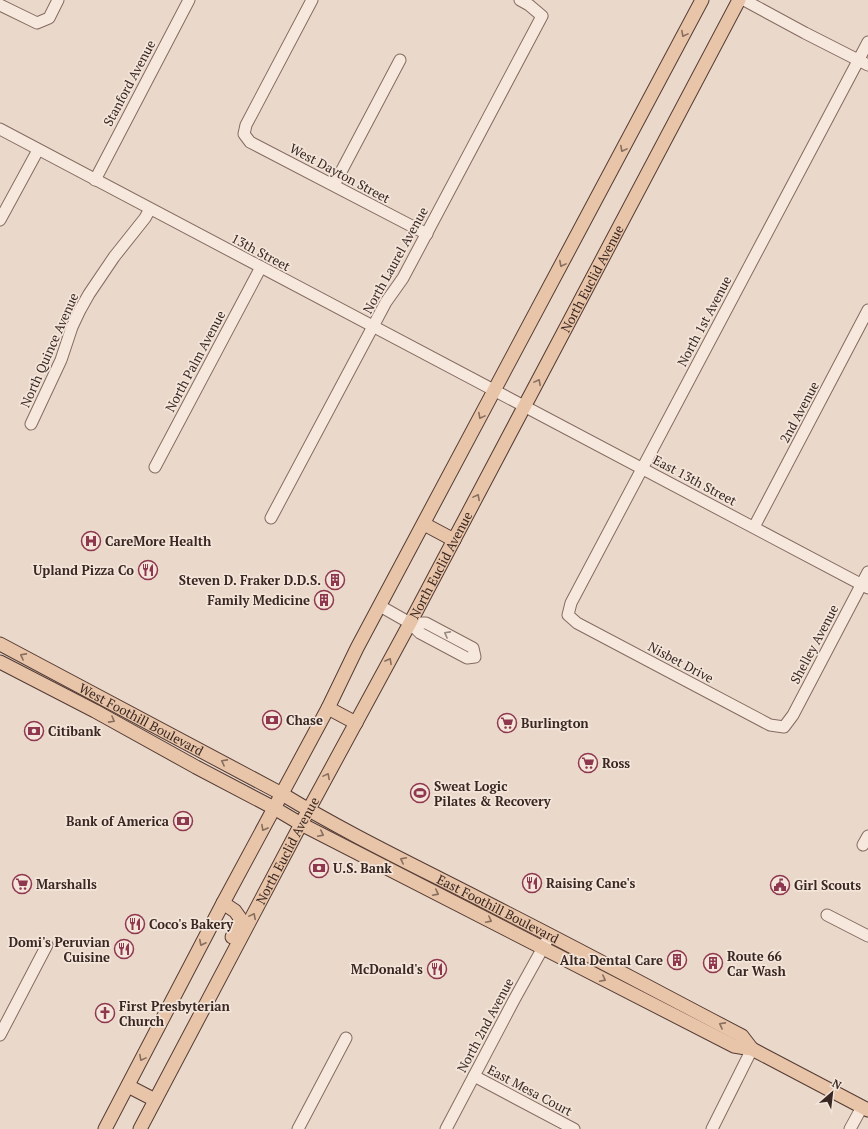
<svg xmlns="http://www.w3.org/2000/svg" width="868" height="1129" viewBox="0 0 868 1129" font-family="'PT Serif',serif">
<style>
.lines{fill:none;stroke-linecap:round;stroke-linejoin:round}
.minor-casing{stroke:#856b61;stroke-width:13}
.major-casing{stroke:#543b34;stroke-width:15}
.minor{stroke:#f6e8dd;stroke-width:11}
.major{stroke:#e8c4a8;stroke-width:13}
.oneway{stroke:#876e5e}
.oneway2{stroke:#978880}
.labels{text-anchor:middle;stroke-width:3.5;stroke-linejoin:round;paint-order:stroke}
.street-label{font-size:13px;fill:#382722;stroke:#f3e5d9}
.poi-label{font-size:13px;font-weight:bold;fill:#382722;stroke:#f3e5d9;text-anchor:start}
</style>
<rect width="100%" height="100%" fill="#ead9cb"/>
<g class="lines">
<defs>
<g id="minor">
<polyline points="312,0 246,125 244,134 250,142 427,234"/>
<polyline points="744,0 805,33 868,65"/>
<polyline points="0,5 37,23 49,18 58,0"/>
<polyline points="868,42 571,603 568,615 577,623 770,725 784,727 793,715 868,572"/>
<polyline points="0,129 868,588"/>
<polyline points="95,180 189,0"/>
<polyline points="334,185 400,60"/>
<polyline points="0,220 38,150"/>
<polyline points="31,424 61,360 72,327 80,310 89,294 114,257 145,218 150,209"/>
<polyline points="155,467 261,267"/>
<polyline points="271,518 386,302 403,278 542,16 529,5 520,0"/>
<polyline points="754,527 868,310"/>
<polyline points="380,606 410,623 420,633 467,658 475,657 473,648 426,623 410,623"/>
<polyline points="863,845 868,836"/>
<polyline points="827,915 868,936"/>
<polyline points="0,1035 47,945"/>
<polyline points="474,1076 574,1129"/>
<polyline points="298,1129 346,1038"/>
<polyline points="446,1129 514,1000 550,935"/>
<polyline points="712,1129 752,1049"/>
<polyline points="850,1129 862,1107"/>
</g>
<g id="major">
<polyline points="424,524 454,540"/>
<path id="s1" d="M0,644L282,794C351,836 424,870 495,907C578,949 660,993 742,1036L752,1049"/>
<polyline points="0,662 95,711 196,767 274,808 301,824 734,1046 752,1049 868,1110"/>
<polyline points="328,708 356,723"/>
<polyline points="223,903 235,911 240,918 239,924 232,937"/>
<polyline points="128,1086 155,1100"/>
<polyline points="105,1129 223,903 328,708 357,648 702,0"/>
<path id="s2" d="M140,1129L301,824L410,623L739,0"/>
</g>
</defs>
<!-- minor casing -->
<use href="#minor" class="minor-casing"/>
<!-- major casing -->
<use href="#major" class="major-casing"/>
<!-- minor -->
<use href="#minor" class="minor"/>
<!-- major -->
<use href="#major" class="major"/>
</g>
<!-- one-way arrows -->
<defs><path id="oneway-chevron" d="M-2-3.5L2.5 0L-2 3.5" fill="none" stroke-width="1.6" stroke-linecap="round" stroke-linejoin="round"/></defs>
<g class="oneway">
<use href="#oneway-chevron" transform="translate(684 34) rotate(118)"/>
<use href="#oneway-chevron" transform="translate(623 149) rotate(118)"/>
<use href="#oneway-chevron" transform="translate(562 264) rotate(118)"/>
<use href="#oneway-chevron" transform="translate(538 382) rotate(-62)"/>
<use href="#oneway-chevron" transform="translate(481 416) rotate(118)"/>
<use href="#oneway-chevron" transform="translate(477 497) rotate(-62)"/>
<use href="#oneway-chevron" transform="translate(23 656) rotate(-152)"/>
<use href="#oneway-chevron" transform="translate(389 661) rotate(-61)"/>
<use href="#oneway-chevron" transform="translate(112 720) rotate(29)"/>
<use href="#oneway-chevron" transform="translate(224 762) rotate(-152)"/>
<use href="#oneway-chevron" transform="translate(327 776) rotate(-62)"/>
<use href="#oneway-chevron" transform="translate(264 828) rotate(119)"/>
<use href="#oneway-chevron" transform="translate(321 834) rotate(27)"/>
<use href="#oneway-chevron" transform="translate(403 860) rotate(-153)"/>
<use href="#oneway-chevron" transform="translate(436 893) rotate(27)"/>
<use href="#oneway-chevron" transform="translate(253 916) rotate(-62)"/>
<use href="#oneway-chevron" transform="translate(489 920) rotate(27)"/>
<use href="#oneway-chevron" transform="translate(202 943) rotate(117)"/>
<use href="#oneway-chevron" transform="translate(603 979) rotate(27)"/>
<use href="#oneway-chevron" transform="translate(722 1025) rotate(-152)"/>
<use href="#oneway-chevron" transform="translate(142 1058) rotate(118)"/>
</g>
<use class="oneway2" href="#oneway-chevron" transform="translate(447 634) rotate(-152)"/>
<!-- icons -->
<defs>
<symbol id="hospital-ring" viewBox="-11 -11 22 22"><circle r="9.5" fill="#f3e5d9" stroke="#8e374e" stroke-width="1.5"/><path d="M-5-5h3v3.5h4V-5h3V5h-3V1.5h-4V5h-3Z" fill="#8e374e"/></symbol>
<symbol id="restaurant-ring" viewBox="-11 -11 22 22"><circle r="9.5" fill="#f3e5d9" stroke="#8e374e" stroke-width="1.5"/><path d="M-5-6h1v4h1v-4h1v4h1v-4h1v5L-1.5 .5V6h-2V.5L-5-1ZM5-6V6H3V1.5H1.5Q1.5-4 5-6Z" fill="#8e374e"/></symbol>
<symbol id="building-ring" viewBox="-11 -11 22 22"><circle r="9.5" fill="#f3e5d9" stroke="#8e374e" stroke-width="1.5"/><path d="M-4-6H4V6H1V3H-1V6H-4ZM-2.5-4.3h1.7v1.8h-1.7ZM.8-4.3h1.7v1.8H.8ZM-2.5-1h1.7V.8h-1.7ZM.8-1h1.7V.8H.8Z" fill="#8e374e"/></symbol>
<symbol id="bank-ring" viewBox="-11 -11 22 22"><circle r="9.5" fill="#f3e5d9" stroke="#8e374e" stroke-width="1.5"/><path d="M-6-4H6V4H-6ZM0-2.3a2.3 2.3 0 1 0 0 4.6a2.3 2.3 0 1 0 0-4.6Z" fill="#8e374e"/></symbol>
<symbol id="supermarket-ring" viewBox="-11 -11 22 22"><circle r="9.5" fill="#f3e5d9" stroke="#8e374e" stroke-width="1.5"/><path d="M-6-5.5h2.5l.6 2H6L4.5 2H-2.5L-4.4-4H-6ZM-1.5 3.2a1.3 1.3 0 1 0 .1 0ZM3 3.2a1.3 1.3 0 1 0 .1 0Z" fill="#8e374e"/></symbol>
<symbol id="stadium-ring" viewBox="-11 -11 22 22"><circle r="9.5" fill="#f3e5d9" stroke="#8e374e" stroke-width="1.5"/><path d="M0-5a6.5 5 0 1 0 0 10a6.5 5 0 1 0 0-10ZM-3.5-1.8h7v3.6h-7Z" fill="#8e374e"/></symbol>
<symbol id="civic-ring" viewBox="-11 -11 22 22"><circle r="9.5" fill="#f3e5d9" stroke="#8e374e" stroke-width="1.5"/><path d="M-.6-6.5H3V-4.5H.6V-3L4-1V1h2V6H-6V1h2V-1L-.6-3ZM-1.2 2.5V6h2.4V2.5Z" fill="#8e374e"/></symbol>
<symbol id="church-ring" viewBox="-11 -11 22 22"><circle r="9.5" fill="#f3e5d9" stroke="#8e374e" stroke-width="1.5"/><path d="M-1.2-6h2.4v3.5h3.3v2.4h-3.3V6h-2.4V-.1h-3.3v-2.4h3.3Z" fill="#8e374e"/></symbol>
</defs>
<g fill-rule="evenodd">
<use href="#hospital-ring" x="80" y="530" width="22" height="22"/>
<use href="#restaurant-ring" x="137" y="559" width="22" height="22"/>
<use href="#building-ring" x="324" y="569" width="22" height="22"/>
<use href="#building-ring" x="313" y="589" width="22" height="22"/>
<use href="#bank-ring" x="261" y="709" width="22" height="22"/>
<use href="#supermarket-ring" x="496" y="712" width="22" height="22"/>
<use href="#bank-ring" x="23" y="720" width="22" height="22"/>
<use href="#supermarket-ring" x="577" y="752" width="22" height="22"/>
<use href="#stadium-ring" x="409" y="782" width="22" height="22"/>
<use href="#bank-ring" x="172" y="810" width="22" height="22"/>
<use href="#bank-ring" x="308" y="857" width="22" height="22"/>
<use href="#restaurant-ring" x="521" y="872" width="22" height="22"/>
<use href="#supermarket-ring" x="11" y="873" width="22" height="22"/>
<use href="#civic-ring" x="769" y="874" width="22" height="22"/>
<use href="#restaurant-ring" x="124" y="913" width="22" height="22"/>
<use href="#restaurant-ring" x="113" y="938" width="22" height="22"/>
<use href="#building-ring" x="666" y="949" width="22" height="22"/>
<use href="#building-ring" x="702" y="952" width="22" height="22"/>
<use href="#restaurant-ring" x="426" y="958" width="22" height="22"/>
<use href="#church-ring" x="94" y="1002" width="22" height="22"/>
</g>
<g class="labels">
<!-- street labels -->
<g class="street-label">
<text transform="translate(129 83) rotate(-62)" y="5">Stanford Avenue</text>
<text transform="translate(340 173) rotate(28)" y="5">West Dayton Street</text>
<text transform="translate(261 252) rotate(28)" y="5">13th Street</text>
<text transform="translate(395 260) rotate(-61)" y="5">North Laurel Avenue</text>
<text dy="5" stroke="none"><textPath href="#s2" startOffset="963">North Euclid Avenue</textPath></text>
<text transform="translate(704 321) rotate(-62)" y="5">North 1st Avenue</text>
<text transform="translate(49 350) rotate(-66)" y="5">North Quince Avenue</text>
<text transform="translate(195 361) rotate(-62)" y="5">North Palm Avenue</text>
<text transform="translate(799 412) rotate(-62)" y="5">2nd Avenue</text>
<text transform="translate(695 480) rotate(28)" y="5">East 13th Street</text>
<text dy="5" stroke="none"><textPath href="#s2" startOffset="639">North Euclid Avenue</textPath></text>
<text transform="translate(814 644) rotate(-62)" y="5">Shelley Avenue</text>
<text transform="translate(681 662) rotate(28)" y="5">Nisbet Drive</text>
<text dy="5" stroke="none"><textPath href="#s1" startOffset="160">West Foothill Boulevard</textPath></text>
<text dy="5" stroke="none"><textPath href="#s2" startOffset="315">North Euclid Avenue</textPath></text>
<text dy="5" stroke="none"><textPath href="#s1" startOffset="564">East Foothill Boulevard</textPath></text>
<text transform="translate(485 1025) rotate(-62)" y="5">North 2nd Avenue</text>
<text transform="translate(530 1090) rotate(28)" y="5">East Mesa Court</text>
</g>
<!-- poi labels -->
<g class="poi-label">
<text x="105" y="546">CareMore Health</text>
<text x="134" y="575" text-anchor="end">Upland Pizza Co</text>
<text x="321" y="585" text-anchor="end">Steven D. Fraker D.D.S.</text>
<text x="310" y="605" text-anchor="end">Family Medicine</text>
<text x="286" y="725">Chase</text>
<text x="521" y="728">Burlington</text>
<text x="48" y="736">Citibank</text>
<text x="602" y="768">Ross</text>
<text x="434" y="791">Sweat Logic<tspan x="434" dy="15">Pilates &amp; Recovery</tspan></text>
<text x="169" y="826" text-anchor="end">Bank of America</text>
<text x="333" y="873">U.S. Bank</text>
<text x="546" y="888">Raising Cane's</text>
<text x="36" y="889">Marshalls</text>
<text x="794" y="890">Girl Scouts</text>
<text x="149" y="929">Coco's Bakery</text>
<text x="110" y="947" text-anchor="end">Domi's Peruvian<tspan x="110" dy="15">Cuisine</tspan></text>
<text x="727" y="961">Route 66<tspan x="727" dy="15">Car Wash</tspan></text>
<text x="663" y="965" text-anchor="end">Alta Dental Care</text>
<text x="423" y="974" text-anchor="end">McDonald's</text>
<text x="119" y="1011">First Presbyterian<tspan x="119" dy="15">Church</tspan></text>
</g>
</g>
<!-- north arrow -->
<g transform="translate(832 1093) rotate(28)" stroke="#f3e5d9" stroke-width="3" paint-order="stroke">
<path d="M0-3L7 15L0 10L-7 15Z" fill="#382722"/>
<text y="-6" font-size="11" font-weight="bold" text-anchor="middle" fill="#382722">N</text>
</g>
</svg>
